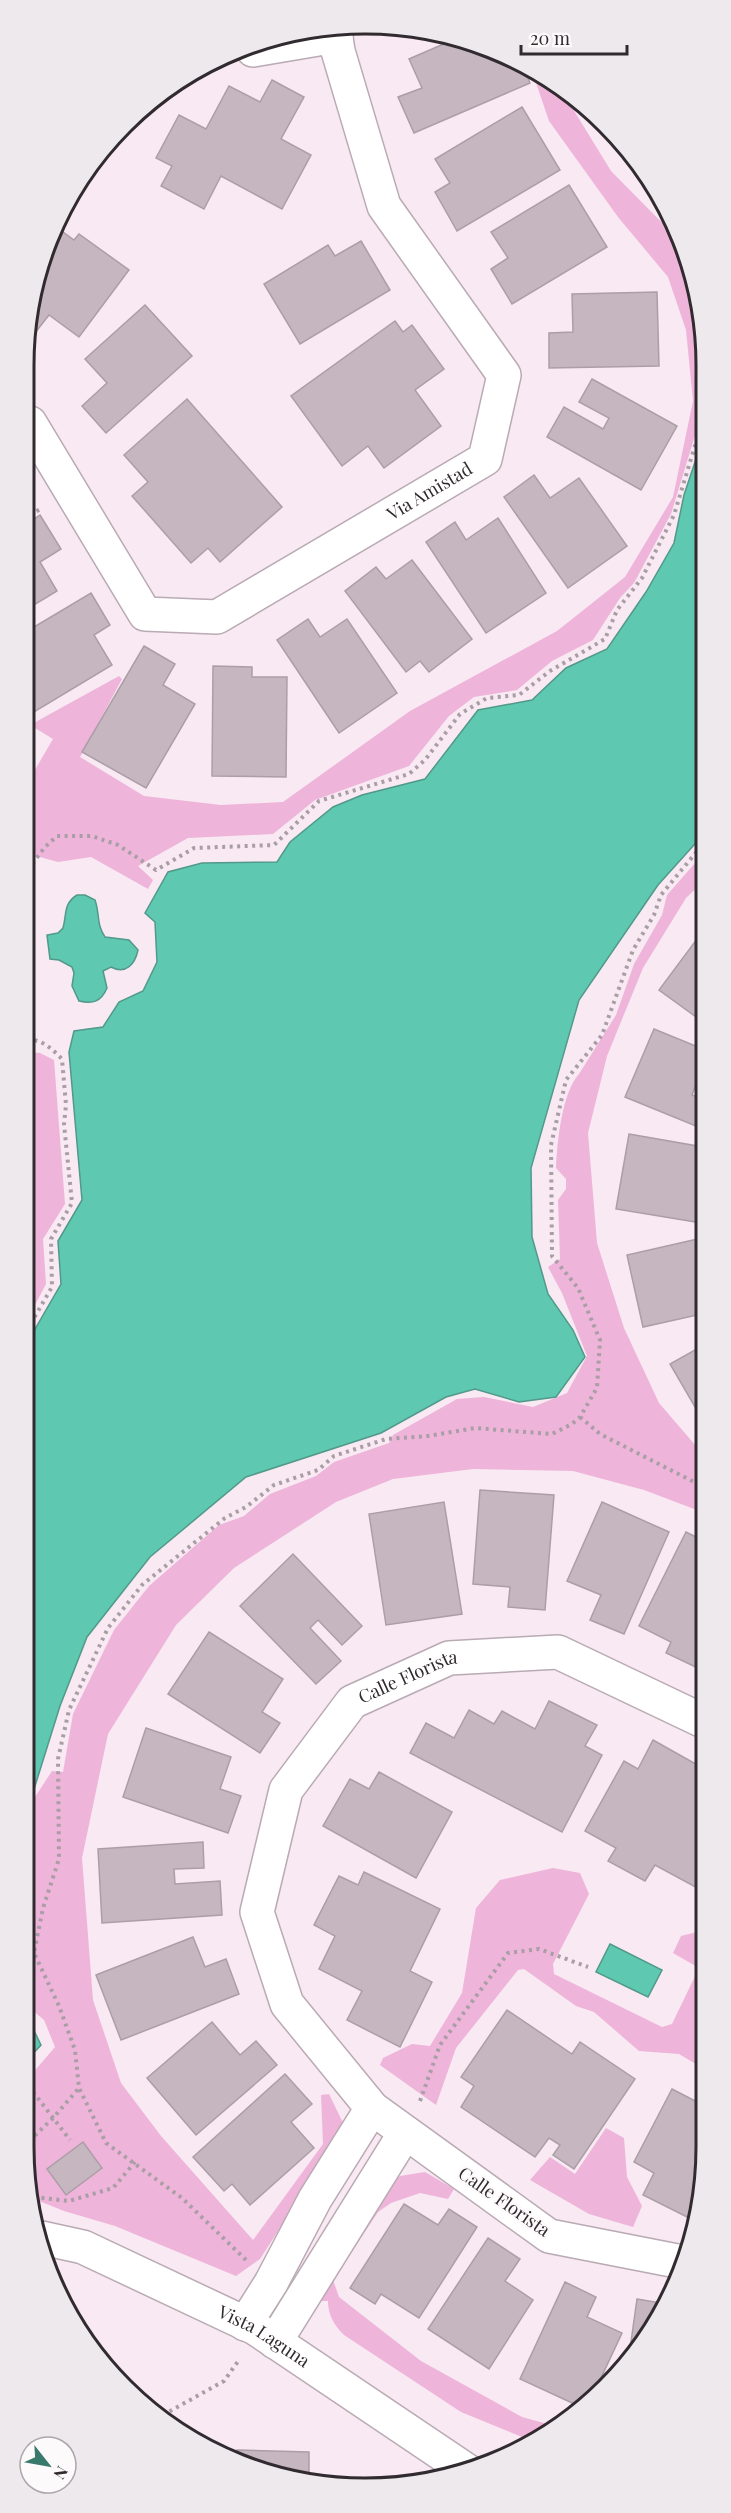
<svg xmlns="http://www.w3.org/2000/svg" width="731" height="2513" viewBox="0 0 731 2513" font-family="'Playfair Display',serif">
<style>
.green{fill:#efb4da;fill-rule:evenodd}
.water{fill:#5fc8b1;stroke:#51998a;stroke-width:1.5}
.building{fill:#c5b6bf;stroke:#ac9ea7;stroke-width:1.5}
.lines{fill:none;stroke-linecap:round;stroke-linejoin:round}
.minor-casing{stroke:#b9aab3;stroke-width:36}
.path{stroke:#a99ea5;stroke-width:4;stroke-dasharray:3 4.5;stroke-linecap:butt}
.minor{stroke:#fff;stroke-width:33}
.labels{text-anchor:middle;stroke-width:5;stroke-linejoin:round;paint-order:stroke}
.street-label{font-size:18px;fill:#312b2f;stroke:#fdfafc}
.rim{fill:none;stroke:#312b2f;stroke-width:3}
</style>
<rect width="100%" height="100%" fill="#f8e9f2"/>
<!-- green -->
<g class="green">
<polygon points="531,68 568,96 573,109 611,171 683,244 704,321 704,406 671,514 634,583 620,598 593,640 552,661 517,690 474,697 449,716 409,766 315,800 273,834 188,838 138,866 153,880 148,889 91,857 58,862 29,854 29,780 53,739 30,725 119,676 122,679 80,757 144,796 221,805 283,802 410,711 557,631 625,577 673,497 693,401 686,330 668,277 618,217 549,121"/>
<path d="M703,854V882L686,898L643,968L607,1056L588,1133L597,1243L624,1328L659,1403L702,1453V1512L644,1490L573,1471L473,1469L393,1479L336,1502L234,1568L176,1625L108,1734L82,1858L93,2000L121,2083L161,2136L253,2240L323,2144L321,2095L329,2094L345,2127L260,2259L236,2276L115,2226L64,2211L34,2199L24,2147V2075H31L55,2047L44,2020L25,2004V1913L32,1894L25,1840L35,1797L52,1771L63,1772L73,1714L114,1630L149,1586L219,1525L244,1516L270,1494L316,1476L334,1462L389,1443L393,1435L457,1399L484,1397L533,1407L567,1393L587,1356L562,1293L548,1267L560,1259L558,1200L566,1189V1179L556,1168C557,1143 562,1092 579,1074L616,1015L634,964L662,915L667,895ZM82,2143L102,2169L66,2194L47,2169Z"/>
<polygon points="28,1052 40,1053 54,1060 65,1204 43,1239 46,1284 27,1320"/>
<polygon points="553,1868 580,1873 589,1894 553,1964 554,1974 662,2027 672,2024 699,1968 673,1953 681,1936 701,1931 701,2067 679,2054 639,2051 594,2012 576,2006 524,1969 518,1970 456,2048 436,2105 380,2065 383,2058 412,2044 430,2046 462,1993 476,1908 500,1880"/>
<polygon points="606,2128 624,2138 627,2177 642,2206 633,2227 589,2214 530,2180 550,2157 575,2174"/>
<path d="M425,2172L454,2189L448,2199L420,2193L391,2203L378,2212L333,2280L339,2297L421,2361L522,2417L558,2427L532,2441L461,2412L344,2335C334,2325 328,2315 328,2301H320L383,2188L400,2176Z"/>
</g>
<!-- water -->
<g class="water">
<polygon points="704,435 703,835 658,885 579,1000 531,1168 532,1237 548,1294 573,1330 585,1357 556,1397 519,1402 475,1389 446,1397 381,1433 246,1477 150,1557 87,1637 60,1706 25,1818 27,1343 61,1284 58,1241 82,1200 69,1052 74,1031 103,1027 119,1002 143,991 157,962 155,922 145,913 168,872 202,863 277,862 290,842 333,807 362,795 425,779 478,710 532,700 566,668 607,649 646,592 674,543 684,495"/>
<path d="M77,895H85L95,900C100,914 96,924 105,937L129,940L138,950C135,964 126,975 111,967L103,971L107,988C101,1002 93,1004 79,1001L72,986L74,973L72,967L59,960L50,959L47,935L58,933L63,928C67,914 63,904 77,895Z"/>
<polygon points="610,1944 662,1970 648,1997 596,1972"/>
<polygon points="24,2010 41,2045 24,2063"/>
</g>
<!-- building -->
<g class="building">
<polygon points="455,39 522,64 530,83 414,133 398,97 422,88 409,59"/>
<polygon points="272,80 304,97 281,139 311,155 282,209 221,176 204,209 161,186 172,166 156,158 179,115 206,129 229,86 260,102"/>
<polygon points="522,107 560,170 457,231 435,192 450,183 435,159"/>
<polygon points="569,185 607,247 512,304 491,269 508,258 491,232"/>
<polygon points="59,229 74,240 79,234 129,270 79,337 49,315 31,338 31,299"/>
<polygon points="361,241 390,290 300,344 264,284 328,245 335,256"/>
<polygon points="657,292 659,366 549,368 549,333 573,332 572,294"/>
<polygon points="145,305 192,356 106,433 82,406 107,383 85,359"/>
<polygon points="395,321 403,332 412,325 444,369 415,390 441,426 384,468 368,446 342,466 291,396"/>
<polygon points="592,379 677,426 641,490 547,437 564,407 603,429 609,418 579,402"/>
<polygon points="187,399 282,507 220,562 208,548 191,563 132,496 148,482 124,455"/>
<polygon points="534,475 550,498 579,478 627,546 568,588 504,497"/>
<polygon points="40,515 61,549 40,562 57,591 29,608 30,522"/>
<polygon points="498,518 546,593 486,633 426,542 455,522 466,540"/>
<polygon points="412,560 472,639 429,672 420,661 406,672 345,591 376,567 386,579"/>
<polygon points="91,593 110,625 94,635 112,665 29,715 29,630"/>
<polygon points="308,619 320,637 347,619 397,693 339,733 277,640"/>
<polygon points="144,646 175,664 163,685 195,704 146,788 82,752"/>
<polygon points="213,666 252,667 252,677 287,677 286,777 212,776"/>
<polygon points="703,931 703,1022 659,990"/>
<polygon points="654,1029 703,1049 703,1085 697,1082 692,1095 703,1099 703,1129 625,1097"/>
<polygon points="629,1134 703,1147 702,1223 616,1209"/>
<polygon points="702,1238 702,1314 643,1327 627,1255"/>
<polygon points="702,1346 702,1419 670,1364"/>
<polygon points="480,1490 554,1495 545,1610 508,1607 510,1587 473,1584"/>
<polygon points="444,1502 462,1614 386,1625 369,1514"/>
<polygon points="602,1502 669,1532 624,1634 590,1620 601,1595 567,1581"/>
<polygon points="686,1532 702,1540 702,1670 666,1653 671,1642 639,1626"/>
<polygon points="293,1554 362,1626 342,1645 318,1620 310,1628 341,1661 316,1684 240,1606"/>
<polygon points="209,1632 283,1679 262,1712 280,1723 260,1753 168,1694"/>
<polygon points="549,1701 597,1725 585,1746 602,1755 562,1832 410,1753 426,1723 454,1738 469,1710 494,1724 502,1711 535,1729"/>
<polygon points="146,1728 231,1757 220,1789 241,1796 228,1833 123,1797"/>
<polygon points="653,1740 701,1767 701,1890 655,1865 645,1881 608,1861 616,1848 585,1831 624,1761 638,1769"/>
<polygon points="379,1772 452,1812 416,1878 323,1826 350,1779 369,1789"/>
<polygon points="203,1842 204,1868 174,1869 175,1884 220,1881 222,1915 102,1923 98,1849"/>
<polygon points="364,1872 440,1909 410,1971 432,1982 400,2047 347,2020 362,1991 319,1969 335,1936 314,1925 339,1876 358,1885"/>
<polygon points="193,1937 205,1967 226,1959 239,1994 121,2040 96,1975"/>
<polygon points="507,2010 572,2054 580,2042 635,2079 574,2169 553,2155 560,2145 549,2138 535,2157 461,2107 474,2086 461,2077"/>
<polygon points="212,2022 240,2055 256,2041 277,2065 196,2135 147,2078"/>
<polygon points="285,2074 312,2104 291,2122 314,2148 250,2205 232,2184 224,2191 193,2157"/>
<polygon points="672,2089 701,2104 701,2201 691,2219 643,2195 654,2173 634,2162"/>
<polygon points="83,2142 102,2168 66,2195 47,2169"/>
<polygon points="404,2204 438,2225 449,2209 477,2227 419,2318 381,2294 375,2304 350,2288"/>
<polygon points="488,2238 520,2259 505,2281 533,2300 489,2369 428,2329"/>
<polygon points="565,2282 596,2297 587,2317 622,2333 592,2397 583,2408 520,2379"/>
<polygon points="637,2299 667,2304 661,2319 629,2356"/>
<polygon points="237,2450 309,2452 309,2479 237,2460"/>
</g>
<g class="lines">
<defs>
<g id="minor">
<polyline points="253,50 336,36"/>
<path id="s1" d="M30,423L145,614L217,617L485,459L504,375L384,206L338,51L335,31"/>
<path id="s2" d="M42,2238L83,2247L255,2328L469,2472"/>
<path id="s3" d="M682,2262L549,2236L372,2108L287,2004L257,1912L286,1790L352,1702L449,1658L558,1652L701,1720"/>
<polyline points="245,2324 271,2283 315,2199 372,2108"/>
<polyline points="275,2342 405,2133"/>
</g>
</defs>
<!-- minor casing -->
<use href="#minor" class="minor-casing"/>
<!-- path -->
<g class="path">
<polyline points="30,515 42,508"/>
<polyline points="28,870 44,848 57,836 92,836 118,845 156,870 194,848 274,845 319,801 409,774 425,760 460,714 487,698 519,695 550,671 605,639 617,610 642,578 674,515 704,416"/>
<path d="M27,1330L52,1287L51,1239L72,1203L64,1124L66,1105L62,1059C52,1049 42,1039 28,1040"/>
<polyline points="580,1417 600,1434 702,1486"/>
<polyline points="24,2080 70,2140"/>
<polyline points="420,2101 440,2045 508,1953 539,1949 588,1967"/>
<polyline points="24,2146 53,2118 79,2088"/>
<polyline points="34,2197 69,2201 113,2188 135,2162"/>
<polyline points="246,2260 182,2198 106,2143 79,2088 75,2050 59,2006 34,1953 43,1908 59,1859 58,1759 69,1710 108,1628 142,1585 225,1518 246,1507 274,1485 318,1470 334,1456 386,1439 428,1436 475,1428 552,1434 572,1424 580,1417 597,1388 600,1340 578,1288 552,1256 551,1145 566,1080 602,1035 633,950 654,915 661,895 703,844"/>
<polyline points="163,2415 224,2381 239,2360"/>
</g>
<!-- minor -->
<use href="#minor" class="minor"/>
</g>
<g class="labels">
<!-- street labels -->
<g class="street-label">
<text dy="6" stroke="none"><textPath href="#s1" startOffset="542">Via Amistad</textPath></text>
<text dy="6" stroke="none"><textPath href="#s3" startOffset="882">Calle Florista</textPath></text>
<text transform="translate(504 2202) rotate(35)" y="6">Calle Florista</text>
<text dy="6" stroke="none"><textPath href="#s2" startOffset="244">Vista Laguna</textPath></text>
</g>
</g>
<!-- crop -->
<path d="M0 0H731V2513H0ZM365 34H365A331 331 0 0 1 696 365V2147A331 331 0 0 1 365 2478H365A331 331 0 0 1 34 2147V365A331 331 0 0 1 365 34Z" fill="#ede9ec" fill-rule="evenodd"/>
<path class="rim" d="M365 34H365A331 331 0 0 1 696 365V2147A331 331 0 0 1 365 2478H365A331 331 0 0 1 34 2147V365A331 331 0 0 1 365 34Z"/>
<!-- north arrow -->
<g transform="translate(48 2465) rotate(121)"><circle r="28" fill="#fdfafc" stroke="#aba7aa" stroke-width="1.5"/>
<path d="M0-4.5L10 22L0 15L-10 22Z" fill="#387a6b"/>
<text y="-9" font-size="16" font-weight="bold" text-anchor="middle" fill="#312b2f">N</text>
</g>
<!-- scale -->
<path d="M521 45v9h106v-9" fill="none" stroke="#312b2f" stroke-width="3"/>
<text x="530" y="45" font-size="18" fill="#312b2f" stroke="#fdfafc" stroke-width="4.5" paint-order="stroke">20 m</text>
</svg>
